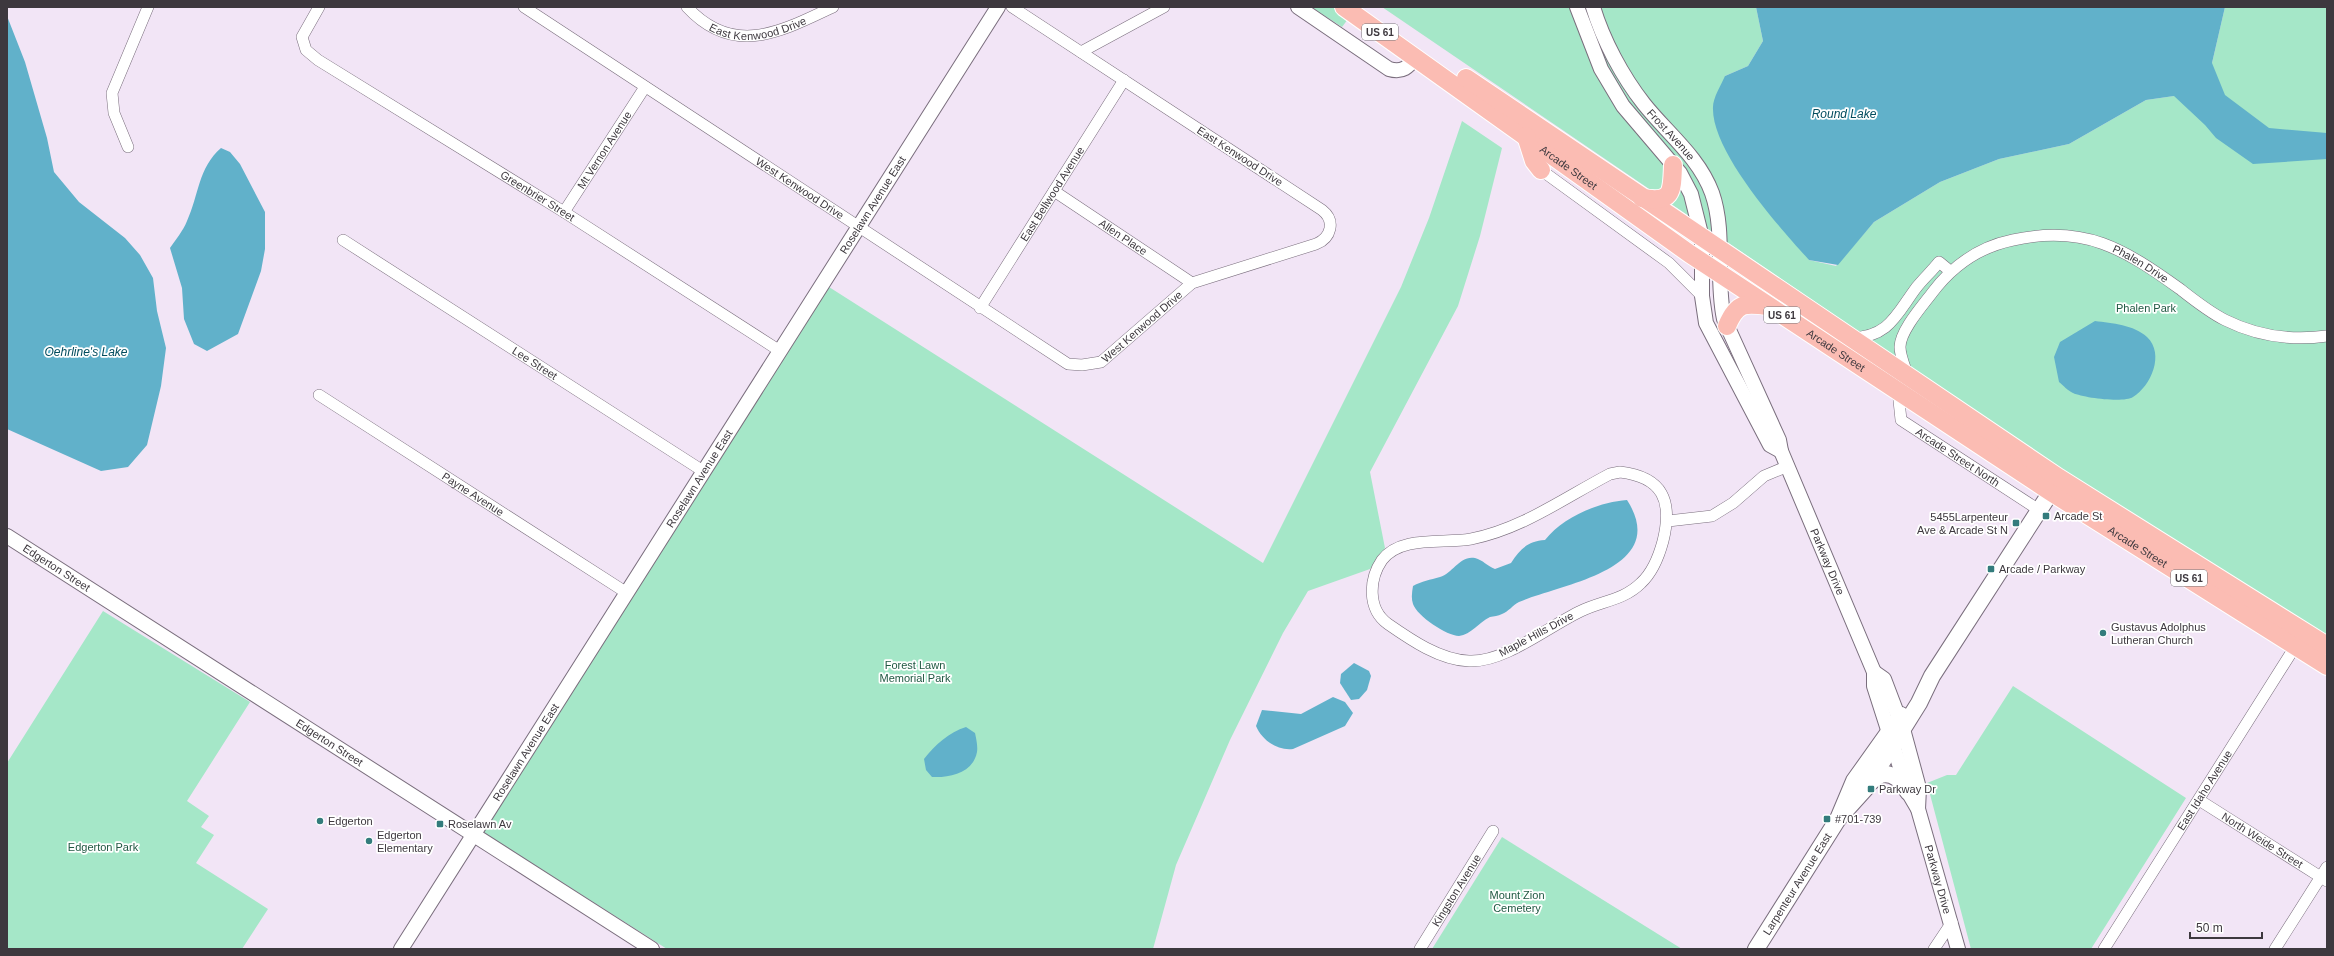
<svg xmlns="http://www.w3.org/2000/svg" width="2334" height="956" viewBox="0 0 2334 956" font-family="Arial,sans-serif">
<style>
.green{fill:#a5e7c8}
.water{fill:#61b1ca}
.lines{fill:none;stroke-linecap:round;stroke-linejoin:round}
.minor-casing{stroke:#7a6e7d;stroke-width:12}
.tertiary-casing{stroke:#7a6e7d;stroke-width:16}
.secondary-casing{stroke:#7a6e7d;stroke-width:18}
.primary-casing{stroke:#fff;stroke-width:20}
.minor{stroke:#fff;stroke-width:11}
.tertiary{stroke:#fff;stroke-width:14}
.secondary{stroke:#fff;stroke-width:16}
.primary{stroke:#fbbcb3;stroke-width:18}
.poi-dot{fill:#337c7c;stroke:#fff;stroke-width:1.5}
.labels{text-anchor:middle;stroke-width:3.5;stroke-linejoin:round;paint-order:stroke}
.shield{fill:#fff;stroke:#777478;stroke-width:1}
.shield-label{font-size:10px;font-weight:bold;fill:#3d383e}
.street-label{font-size:11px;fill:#3d383e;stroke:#fff}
.park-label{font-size:11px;fill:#215943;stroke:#fff}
.poi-label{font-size:11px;fill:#3d383e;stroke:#fff;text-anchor:start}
.water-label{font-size:12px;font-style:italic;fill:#024c5e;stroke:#fff}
</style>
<rect width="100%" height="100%" fill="#f2e5f6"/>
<!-- green -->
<g class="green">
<polygon points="1311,7 1357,7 1342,27"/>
<polygon points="1382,7 1756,7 1763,41 1748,66 1725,76 1809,260 1836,266 1874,222 1940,182 1999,159 2069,144 2146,100 2174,96 2212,63 2225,7 2327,7 2327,639 2069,475"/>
<polygon points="1462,121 1502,148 1480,236 1458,306 1370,472 1385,548 1370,569 1308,591 1283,633 1230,740 1176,865 1153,949 667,949 483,832 829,287 1263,563 1401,287 1429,218"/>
<polygon points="103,611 250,702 187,801 209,816 201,827 214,835 196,863 268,909 242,949 7,949 7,763"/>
<polygon points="2013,686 2186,798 2091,949 1971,949 1927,783 1947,775 1956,775"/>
<polygon points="1502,837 1682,949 1432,949"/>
</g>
<!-- water -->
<g class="water">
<path d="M1756,7H2225L2212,63L2225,95L2269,128L2327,133V159L2253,164L2216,138L2205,125L2174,96L2146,100L2069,144L1999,159L1940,182L1874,222L1838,265L1809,260C1780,228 1711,151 1713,107C1713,98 1721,85 1725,76L1748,66L1763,41Z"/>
<polygon points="7,16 25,62 47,138 54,172 79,202 125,238 140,255 153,278 157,311 166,348 161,386 147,445 128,467 101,471 7,429"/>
<path d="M221,148L230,152L240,164L265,212V249L261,271L238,334L207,351L194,344L184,319L182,288L170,248C176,239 183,231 187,221C199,195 198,168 221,148Z"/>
<path d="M2095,321C2112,323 2134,325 2147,337C2165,354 2151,386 2133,397C2124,403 2084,398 2073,393C2068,391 2063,385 2059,382L2054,357L2060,342Z"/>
<path d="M1627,500C1672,570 1560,584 1519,602C1513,605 1508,612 1502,614C1498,616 1494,616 1490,617C1479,622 1471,635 1459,636C1447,636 1417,616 1413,604C1411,598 1412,592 1413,586C1422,581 1430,580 1440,577C1453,573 1460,555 1475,558C1483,560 1487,566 1495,569L1511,563C1520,549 1528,541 1545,540C1563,517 1599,502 1627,500Z"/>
<polygon points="1354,663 1369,671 1371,676 1367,690 1359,699 1351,700 1340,683 1341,674"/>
<path d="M1333,697L1345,702L1353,713L1345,726L1293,749C1277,751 1262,740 1256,726L1262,710L1301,714Z"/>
<path d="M966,727L975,733C976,738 978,746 977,752C973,773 950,778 932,777L926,770L924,759C935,745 949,732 966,727Z"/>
</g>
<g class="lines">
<defs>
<g id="minor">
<path id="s1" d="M319,7L302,37L306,50L318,60L564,212L780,351"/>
<path id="s2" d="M524,7L1068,364L1082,365L1101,362L1192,283L1316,244C1331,238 1336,221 1322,210L1012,7"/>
<path id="s3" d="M687,7C734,58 782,31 833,7"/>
<polyline points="1081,52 1164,7"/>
<polyline points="128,147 114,113 112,93 148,7"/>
<polyline points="1541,170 1669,263 1702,296"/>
<path id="s4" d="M1054,191L1192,283"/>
<path id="s5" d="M564,212L645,87"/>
<path id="s6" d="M343,240L703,471"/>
<path id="s7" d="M980,308L1124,80"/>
<path d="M1851,338C1889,337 1896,315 1916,288C1923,279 1932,271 1939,262L1950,271"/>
<path id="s8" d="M1908,376C1905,367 1900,356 1900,347C1900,331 1923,305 1932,293C1953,265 1979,247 2013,240C2085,224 2124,249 2180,289C2194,300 2209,312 2225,320C2257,336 2291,341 2327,336"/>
<path id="s9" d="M1898,391L1901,420L2039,510"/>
<path id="s10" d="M319,395L627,593"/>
<path d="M1620,472C1663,477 1673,501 1663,541C1659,556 1653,572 1641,583C1624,600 1602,601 1581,611C1549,626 1504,663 1469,661C1440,660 1411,640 1388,624C1367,609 1369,579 1382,560C1401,535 1443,544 1471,539C1522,529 1564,498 1610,474Z"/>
<polyline points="1668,521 1712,516 1733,503 1764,476 1788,466"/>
<path id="s11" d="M2199,800L2327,881"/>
<path id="s12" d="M1420,949L1493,831"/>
<polyline points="1934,949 1952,922"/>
<path id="s13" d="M2104,949L2298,642"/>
<polyline points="2275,949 2327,867"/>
</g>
<g id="tertiary">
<path d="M1298,7L1389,69C1403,73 1408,67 1416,57"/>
<polyline points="1577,7 1601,69 1623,106 1680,173 1691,194 1702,238 1702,296 1706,323 1770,445 1781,451"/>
<path id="s14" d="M1593,7C1603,40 1622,76 1644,104C1667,133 1699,157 1712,193C1726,233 1715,278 1724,319L1779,440L1781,451L1874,672V686L1908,792L1918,809L1958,949"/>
<path id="s15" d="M7,536L652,949"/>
<polyline points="1874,672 1884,679 1903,729 1919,788 1918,809"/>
<path id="s16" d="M401,949L998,7"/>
</g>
<g id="secondary">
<path d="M1871,782C1885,766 1900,777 1908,792"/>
<polyline points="1838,819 1866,788 1919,703 1932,676 2058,481"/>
<path id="s17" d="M1756,949L1838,819L1854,781L1901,715"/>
</g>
<g id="primary">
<path id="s18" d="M1344,7L1690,254L2051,492L2327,666"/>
<polyline points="1466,78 2059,478 2327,646"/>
<polyline points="1526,136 1534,161 1541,170"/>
<path d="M1642,198C1673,203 1672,192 1673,165"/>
<path d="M1727,326C1737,302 1745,303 1768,306"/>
</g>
</defs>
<!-- minor casing -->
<use href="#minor" class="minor-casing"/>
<!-- tertiary casing -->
<use href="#tertiary" class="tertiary-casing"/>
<!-- secondary casing -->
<use href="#secondary" class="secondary-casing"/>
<!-- primary casing -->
<use href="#primary" class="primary-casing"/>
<!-- minor -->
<use href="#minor" class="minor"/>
<!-- tertiary -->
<use href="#tertiary" class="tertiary"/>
<!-- secondary -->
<use href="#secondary" class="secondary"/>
<!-- primary -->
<use href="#primary" class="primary"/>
</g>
<!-- markers -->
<g class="poi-dot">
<rect x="2042" y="512" width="8" height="8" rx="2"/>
<rect x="2012" y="519" width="8" height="8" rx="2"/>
<rect x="1987" y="565" width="8" height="8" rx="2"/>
<circle cx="2103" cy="633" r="4"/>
<rect x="1867" y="785" width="8" height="8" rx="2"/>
<rect x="1823" y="815" width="8" height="8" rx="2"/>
<circle cx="320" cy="821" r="4"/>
<rect x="436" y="820" width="8" height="8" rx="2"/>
<circle cx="369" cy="841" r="4"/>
</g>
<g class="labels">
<!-- shield labels -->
<g class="shield">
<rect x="1362" y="24" width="36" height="16" rx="3"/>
<rect x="1764" y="307" width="36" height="16" rx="3"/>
<rect x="2171" y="570" width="36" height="16" rx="3"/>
</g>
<g class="shield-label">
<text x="1380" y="36">US 61</text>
<text x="1782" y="319">US 61</text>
<text x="2189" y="582">US 61</text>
</g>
<!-- street labels -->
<g class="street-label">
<text dy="4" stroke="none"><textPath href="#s3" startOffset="80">East Kenwood Drive</textPath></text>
<text dy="4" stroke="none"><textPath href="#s14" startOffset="151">Frost Avenue</textPath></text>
<text dy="4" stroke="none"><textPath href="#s5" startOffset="74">Mt Vernon Avenue</textPath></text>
<text transform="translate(1240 156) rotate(33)" y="4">East Kenwood Drive</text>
<text dy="4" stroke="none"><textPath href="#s18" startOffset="276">Arcade Street</textPath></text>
<text dy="4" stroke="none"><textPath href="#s2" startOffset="330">West Kenwood Drive</textPath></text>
<text dy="4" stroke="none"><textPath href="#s7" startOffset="135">East Bellwood Avenue</textPath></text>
<text dy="4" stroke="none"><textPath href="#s1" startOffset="322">Greenbrier Street</textPath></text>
<text dy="4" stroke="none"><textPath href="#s16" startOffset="881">Roselawn Avenue East</textPath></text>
<text dy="4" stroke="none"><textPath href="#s4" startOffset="83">Allen Place</textPath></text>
<text dy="4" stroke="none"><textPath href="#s8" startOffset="327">Phalen Drive</textPath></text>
<text dy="4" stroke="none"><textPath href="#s2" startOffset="738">West Kenwood Drive</textPath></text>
<text dy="4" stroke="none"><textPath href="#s18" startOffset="600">Arcade Street</textPath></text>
<text dy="4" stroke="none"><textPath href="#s6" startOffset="228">Lee Street</textPath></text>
<text dy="4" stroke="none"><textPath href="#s9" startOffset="97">Arcade Street North</textPath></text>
<text dy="4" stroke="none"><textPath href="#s16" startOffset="557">Roselawn Avenue East</textPath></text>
<text dy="4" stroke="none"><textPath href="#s10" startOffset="183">Payne Avenue</textPath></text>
<text dy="4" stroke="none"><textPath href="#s18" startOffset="960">Arcade Street</textPath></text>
<text dy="4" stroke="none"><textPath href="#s14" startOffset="614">Parkway Drive</textPath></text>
<text dy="4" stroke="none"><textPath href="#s15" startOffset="59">Edgerton Street</textPath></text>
<text transform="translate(1536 634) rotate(-28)" y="4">Maple Hills Drive</text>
<text dy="4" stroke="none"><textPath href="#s15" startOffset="383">Edgerton Street</textPath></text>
<text dy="4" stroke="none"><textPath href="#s16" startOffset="233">Roselawn Avenue East</textPath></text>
<text dy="4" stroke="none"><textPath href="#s13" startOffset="188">East Idaho Avenue</textPath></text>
<text dy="4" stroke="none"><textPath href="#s11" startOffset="75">North Weide Street</textPath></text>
<text dy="4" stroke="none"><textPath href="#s14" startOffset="952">Parkway Drive</textPath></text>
<text dy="4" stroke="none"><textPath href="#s17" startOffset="77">Larpenteur Avenue East</textPath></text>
<text dy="4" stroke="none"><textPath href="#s12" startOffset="69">Kingston Avenue</textPath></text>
</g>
<!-- park labels -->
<g class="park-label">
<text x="2146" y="312">Phalen Park</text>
<text x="915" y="669">Forest Lawn<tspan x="915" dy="13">Memorial Park</tspan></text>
<text x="103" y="851">Edgerton Park</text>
<text x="1517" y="899">Mount Zion<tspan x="1517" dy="13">Cemetery</tspan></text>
</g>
<!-- poi labels -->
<g class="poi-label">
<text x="2054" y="520">Arcade St</text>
<text x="2008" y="521" text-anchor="end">5455Larpenteur<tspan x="2008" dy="13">Ave &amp; Arcade St N</tspan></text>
<text x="1999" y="573">Arcade / Parkway</text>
<text x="2111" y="631">Gustavus Adolphus<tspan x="2111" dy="13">Lutheran Church</tspan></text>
<text x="1879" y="793">Parkway Dr</text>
<text x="1835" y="823">#701-739</text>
<text x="328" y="825">Edgerton</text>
<text x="448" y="828">Roselawn Av</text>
<text x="377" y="839">Edgerton<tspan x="377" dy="13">Elementary</tspan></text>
</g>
<!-- water labels -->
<g class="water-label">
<text x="1844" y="118">Round Lake</text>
<text x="86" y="356">Oehrline's Lake</text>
</g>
</g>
<!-- border -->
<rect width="2334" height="956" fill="none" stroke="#3d383e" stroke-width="16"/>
<!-- scale -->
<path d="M2190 932v6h72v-6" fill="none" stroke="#3d383e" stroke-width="2"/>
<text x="2196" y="932" font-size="12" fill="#3d383e" stroke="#ffffff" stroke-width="3" paint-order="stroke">50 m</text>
</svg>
